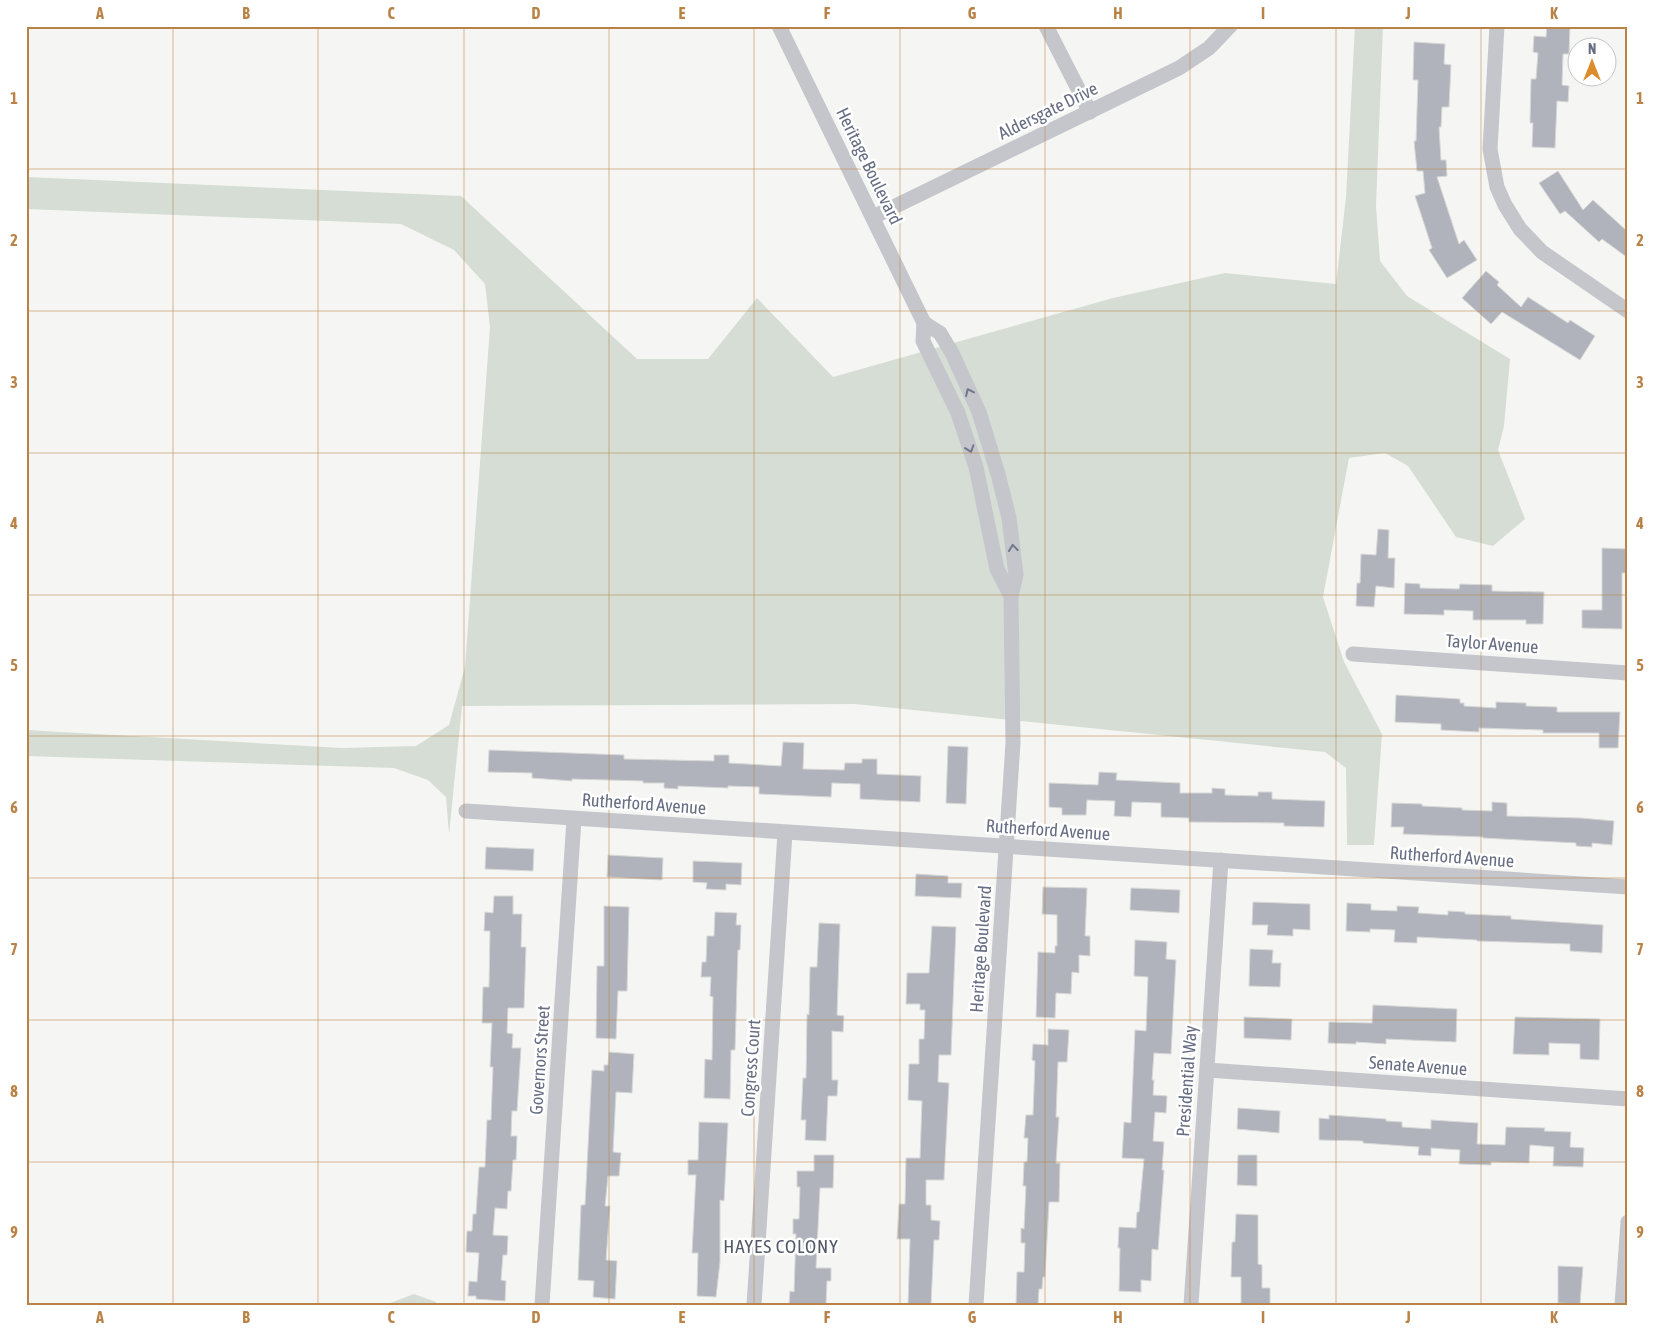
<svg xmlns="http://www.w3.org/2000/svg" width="1654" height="1331" viewBox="0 0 1654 1331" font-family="'Asap Condensed',sans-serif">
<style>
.green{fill:#d5ddd5}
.building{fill:#b0b3bb;stroke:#d7d8d6}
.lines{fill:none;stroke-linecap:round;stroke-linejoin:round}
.street{stroke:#c5c6cb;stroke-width:15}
.oneway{stroke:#70778a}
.grid{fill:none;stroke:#b98347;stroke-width:1;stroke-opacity:0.55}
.labels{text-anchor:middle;stroke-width:5;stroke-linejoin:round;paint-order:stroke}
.street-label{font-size:18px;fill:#676e83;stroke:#fff}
.neighbourhood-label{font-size:19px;letter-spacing:1px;fill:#545969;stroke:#fff}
.neatline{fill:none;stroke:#b98347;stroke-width:2}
.grid-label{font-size:16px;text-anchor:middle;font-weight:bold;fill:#b98347}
</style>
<rect width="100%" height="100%" fill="#f5f6f3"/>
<!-- green -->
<g class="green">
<polygon points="1355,26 1383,26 1376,206 1380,261 1407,296 1510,359 1504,426 1498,450 1525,519 1493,546 1456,537 1408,466 1385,453 1349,458 1323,597 1344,662 1382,734 1374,845 1347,845 1346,768 1325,752 855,704 462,706 449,834 446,797 428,780 394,768 26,756 26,730 342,748 416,746 449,725 465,667 490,327 485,284 454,250 401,224 26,209 26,177 461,196 637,359 708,359 757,298 833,377 1113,298 1225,273 1336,284 1346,197"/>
<polygon points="414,1294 436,1302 435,1305 385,1305"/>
</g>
<!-- building -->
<g class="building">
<polygon points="1547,26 1570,26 1569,54 1563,54 1562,85 1569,86 1568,102 1557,101 1555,148 1532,147 1533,123 1530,123 1531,79 1536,79 1538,53 1533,52 1534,36 1546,37"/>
<polygon points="1414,42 1445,44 1444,64 1451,65 1449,107 1442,107 1441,127 1439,127 1441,160 1446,160 1447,176 1437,177 1459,244 1464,240 1477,260 1447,278 1429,250 1432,248 1415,196 1425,193 1423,171 1417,171 1414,141 1416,141 1418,80 1413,80"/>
<polygon points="1558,171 1583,210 1593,200 1628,232 1628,258 1602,239 1599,242 1565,211 1560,214 1539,183"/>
<polygon points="1486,271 1499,282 1497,285 1521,307 1528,297 1568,323 1570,320 1595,336 1580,360 1502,312 1491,324 1462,298"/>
<polygon points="1378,529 1389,530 1388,558 1395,558 1394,588 1376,586 1374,607 1356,606 1357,583 1360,583 1361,554 1376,555"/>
<polygon points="1602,548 1628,549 1628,573 1622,573 1622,629 1582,628 1582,610 1602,610"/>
<polygon points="1405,583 1420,584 1420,588 1459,589 1460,584 1492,585 1492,591 1544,592 1543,624 1526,624 1526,620 1473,620 1473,611 1444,610 1444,615 1404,614"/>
<polygon points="1396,695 1460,699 1460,703 1464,703 1464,706 1496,708 1496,702 1526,703 1526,706 1557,707 1557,712 1620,712 1618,748 1599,748 1599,733 1543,733 1543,730 1479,728 1479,732 1441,730 1441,724 1395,722"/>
<polygon points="783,742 804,743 803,769 844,770 845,763 862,763 862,759 877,759 877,774 921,776 920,802 860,799 860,784 832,783 831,797 759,794 759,787 728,786 728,788 678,786 678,789 664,788 664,783 643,783 643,781 572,779 572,781 532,778 532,773 488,772 489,750 624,755 624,759 714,761 714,755 729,755 729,763 781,766"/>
<polygon points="948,746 968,747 966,804 946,803"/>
<polygon points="1099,772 1117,773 1116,780 1180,783 1180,793 1212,793 1212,788 1225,789 1225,795 1258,796 1258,792 1272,792 1272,799 1325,801 1324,827 1284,826 1284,823 1189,822 1189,818 1161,817 1161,803 1132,802 1131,817 1114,816 1115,801 1087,800 1086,815 1062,815 1062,808 1049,807 1049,783 1098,785"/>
<polygon points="1492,802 1507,803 1507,816 1581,818 1614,821 1612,845 1592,843 1592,847 1576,846 1576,843 1483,838 1483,837 1403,834 1404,827 1391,827 1392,803 1422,804 1422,806 1462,808 1462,810 1492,811"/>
<polygon points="486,847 534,849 533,871 485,869"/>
<polygon points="608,855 663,858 662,880 607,877"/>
<polygon points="693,861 742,863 741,885 726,884 726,890 706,889 707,883 693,882"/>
<polygon points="916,874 948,876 948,883 962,883 961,898 915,896"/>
<polygon points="1043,887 1087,888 1085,936 1090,936 1090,956 1079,955 1079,973 1072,972 1071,994 1056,993 1055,1018 1036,1017 1038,952 1055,953 1055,946 1057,946 1057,915 1042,914"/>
<polygon points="1131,888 1180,890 1179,913 1130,910"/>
<polygon points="494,896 513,896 513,914 522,914 521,947 526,947 524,1008 508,1008 507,1033 513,1034 512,1048 521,1048 517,1111 512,1111 511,1136 517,1136 516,1160 513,1160 511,1191 508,1191 507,1209 495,1208 493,1235 508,1236 507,1255 503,1255 501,1280 506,1281 505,1301 476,1299 476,1296 468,1296 469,1281 477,1282 479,1253 466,1252 467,1231 472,1231 473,1214 476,1214 479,1167 485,1167 487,1120 491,1120 493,1067 490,1067 492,1023 482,1023 483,987 489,987 490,931 484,931 485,912 493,913"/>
<polygon points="1253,902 1310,904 1310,930 1293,929 1293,936 1267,935 1268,925 1252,925"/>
<polygon points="1347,903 1371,904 1371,910 1397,911 1397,906 1419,907 1418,913 1448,915 1448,911 1465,912 1465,914 1511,916 1511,919 1603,925 1602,953 1570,951 1570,944 1477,941 1477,940 1417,937 1417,943 1394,942 1395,930 1370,929 1370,932 1346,931"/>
<polygon points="604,906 629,907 627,991 618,991 616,1039 596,1038 597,966 604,966"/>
<polygon points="715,912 737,913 736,925 741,925 740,950 738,950 735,1050 731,1050 730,1099 704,1098 705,1059 712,1060 713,997 710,996 711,977 701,977 702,962 706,962 707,936 714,936"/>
<polygon points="819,923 840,924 837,1015 844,1016 843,1032 832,1031 832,1080 838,1080 837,1096 828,1096 826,1141 805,1140 806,1120 801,1120 803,1078 806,1078 807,1014 809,1015 810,967 817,967"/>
<polygon points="932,926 956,927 951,1055 939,1055 938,1082 949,1083 944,1180 926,1180 926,1205 931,1205 931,1220 940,1221 939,1240 934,1240 931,1305 908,1305 910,1239 897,1239 899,1204 905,1204 906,1158 920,1158 922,1101 908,1100 909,1064 919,1064 919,1039 924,1039 925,1010 920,1010 920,1004 906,1004 907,973 929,973"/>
<polygon points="1135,940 1167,942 1166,959 1176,960 1171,1054 1154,1053 1152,1080 1154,1080 1153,1095 1167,1096 1166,1113 1155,1112 1153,1141 1164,1142 1162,1170 1164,1170 1158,1250 1152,1249 1151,1281 1141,1280 1141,1292 1119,1291 1120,1248 1118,1248 1119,1227 1136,1228 1137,1212 1139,1212 1144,1159 1122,1158 1124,1122 1131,1123 1135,1030 1146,1031 1148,977 1134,976"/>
<polygon points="1250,949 1273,950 1272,963 1281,963 1280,987 1249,986"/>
<polygon points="1373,1005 1457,1009 1456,1042 1386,1039 1386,1044 1356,1042 1356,1044 1328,1043 1329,1022 1372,1023"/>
<polygon points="1244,1017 1292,1019 1291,1040 1244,1038"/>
<polygon points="1515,1017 1600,1019 1599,1060 1580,1059 1580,1044 1549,1043 1549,1055 1513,1054"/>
<polygon points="1048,1029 1069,1030 1067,1062 1058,1062 1056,1117 1059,1117 1056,1163 1060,1163 1059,1202 1049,1202 1045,1277 1043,1277 1042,1289 1039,1289 1038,1305 1016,1305 1017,1272 1024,1272 1025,1243 1021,1243 1021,1228 1024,1229 1026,1186 1023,1186 1024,1162 1027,1162 1028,1138 1024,1138 1026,1115 1033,1115 1035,1061 1032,1060 1033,1044 1048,1045"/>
<polygon points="609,1052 634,1054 632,1093 616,1092 613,1152 621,1153 619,1176 608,1176 605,1206 610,1206 606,1260 617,1261 615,1299 593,1297 594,1281 578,1280 581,1205 585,1205 592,1070 604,1071 604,1065 608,1065"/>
<polygon points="1238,1108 1280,1111 1279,1133 1237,1129"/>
<polygon points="1329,1115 1386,1119 1386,1121 1402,1122 1402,1127 1431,1129 1431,1120 1478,1123 1477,1144 1505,1145 1506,1127 1545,1128 1544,1131 1571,1132 1570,1147 1584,1148 1583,1167 1553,1166 1554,1147 1530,1145 1529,1163 1491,1162 1491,1165 1459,1164 1460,1150 1431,1148 1431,1156 1418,1155 1419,1147 1363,1143 1363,1141 1319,1140 1319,1118 1329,1119"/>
<polygon points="699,1122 728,1123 724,1201 720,1200 720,1262 716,1297 697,1296 698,1253 692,1253 696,1175 688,1175 688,1160 698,1160"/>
<polygon points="814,1155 834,1155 833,1188 820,1188 816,1268 831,1268 831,1281 827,1281 826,1305 789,1305 790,1291 794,1292 796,1234 793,1234 793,1219 799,1219 800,1187 797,1187 797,1171 814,1171"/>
<polygon points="1238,1155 1257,1155 1257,1186 1237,1185"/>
<polygon points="1236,1214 1258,1215 1258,1264 1262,1265 1262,1288 1270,1288 1270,1305 1241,1305 1241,1277 1231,1277 1232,1242 1235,1242"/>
<polygon points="1558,1266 1583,1267 1580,1304 1558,1303"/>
</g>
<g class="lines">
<!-- street -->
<g class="street">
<polyline points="779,26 924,323 923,341 958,413 976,467 997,569 1011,596"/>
<polyline points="1046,26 1090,112"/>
<polyline points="1497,26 1490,149 1497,187 1505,205 1520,229 1542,252 1628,311"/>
<polyline points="873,217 1179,68 1209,48 1230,26"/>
<polyline points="924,323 940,333 952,353 979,412 998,474 1009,518 1016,575 1011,596 1013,743 976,1305"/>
<polyline points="1353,654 1628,673"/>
<polyline points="466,811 1628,887"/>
<polyline points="1207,1070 1628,1099"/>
<polyline points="542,1305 574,819"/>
<polyline points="754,1305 785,833"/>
<polyline points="1191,1305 1221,860"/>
<polyline points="1622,1305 1628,1222"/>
</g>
</g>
<!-- one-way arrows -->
<defs><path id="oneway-chevron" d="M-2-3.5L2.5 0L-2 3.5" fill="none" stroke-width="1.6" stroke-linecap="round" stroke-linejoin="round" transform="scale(1.25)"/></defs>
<g class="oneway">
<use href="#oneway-chevron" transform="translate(969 392) rotate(-115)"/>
<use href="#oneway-chevron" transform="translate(970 449) rotate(71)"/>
<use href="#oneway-chevron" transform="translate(1013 548) rotate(-97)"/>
</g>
<!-- grid -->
<path class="grid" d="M173,26V1305M318,26V1305M464,26V1305M609,26V1305M754,26V1305M900,26V1305M1045,26V1305M1190,26V1305M1336,26V1305M1481,26V1305M26,169H1628M26,311H1628M26,453H1628M26,595H1628M26,736H1628M26,878H1628M26,1020H1628M26,1162H1628"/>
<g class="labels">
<!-- street labels -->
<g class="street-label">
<text transform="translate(1048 111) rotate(-26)" y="6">Aldersgate Drive</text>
<text transform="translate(869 166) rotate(64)" y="6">Heritage Boulevard</text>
<text transform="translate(1492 644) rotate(4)" y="6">Taylor Avenue</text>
<text transform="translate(644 804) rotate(4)" y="6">Rutherford Avenue</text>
<text transform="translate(1048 830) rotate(4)" y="6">Rutherford Avenue</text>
<text transform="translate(1452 857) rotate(4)" y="6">Rutherford Avenue</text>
<text transform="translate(981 949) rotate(-86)" y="6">Heritage Boulevard</text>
<text transform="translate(540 1060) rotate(-86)" y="6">Governors Street</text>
<text transform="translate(1418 1066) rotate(4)" y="6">Senate Avenue</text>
<text transform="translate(751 1068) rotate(-86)" y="6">Congress Court</text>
<text transform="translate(1187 1081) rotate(-86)" y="6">Presidential Way</text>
</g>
<!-- neighbourhood labels -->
<g class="neighbourhood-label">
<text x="781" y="1253">HAYES COLONY</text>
</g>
</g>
<!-- border -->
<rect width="1654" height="1331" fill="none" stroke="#ffffff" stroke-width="55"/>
<!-- north arrow -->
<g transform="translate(1592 62)"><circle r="24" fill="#ffffff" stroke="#c2c5cd"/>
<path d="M0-4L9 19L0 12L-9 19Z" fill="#dc8c2d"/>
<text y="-8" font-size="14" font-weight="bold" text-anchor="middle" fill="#676e83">N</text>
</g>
<rect x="28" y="28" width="1598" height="1276" class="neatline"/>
<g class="grid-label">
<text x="100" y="19">A</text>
<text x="246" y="19">B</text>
<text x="391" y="19">C</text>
<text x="536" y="19">D</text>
<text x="682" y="19">E</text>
<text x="827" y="19">F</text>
<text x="972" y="19">G</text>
<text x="1118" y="19">H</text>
<text x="1263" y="19">I</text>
<text x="1408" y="19">J</text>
<text x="1554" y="19">K</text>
<text x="14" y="104">1</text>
<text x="1640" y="104">1</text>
<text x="14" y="246">2</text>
<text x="1640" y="246">2</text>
<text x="14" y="388">3</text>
<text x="1640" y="388">3</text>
<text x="14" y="529">4</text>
<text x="1640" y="529">4</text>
<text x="14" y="671">5</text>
<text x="1640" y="671">5</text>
<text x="14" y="813">6</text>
<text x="1640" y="813">6</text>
<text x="14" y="955">7</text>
<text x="1640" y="955">7</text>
<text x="14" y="1097">8</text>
<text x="1640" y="1097">8</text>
<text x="14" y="1238">9</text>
<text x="1640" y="1238">9</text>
<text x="100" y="1323">A</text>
<text x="246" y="1323">B</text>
<text x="391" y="1323">C</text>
<text x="536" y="1323">D</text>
<text x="682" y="1323">E</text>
<text x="827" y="1323">F</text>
<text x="972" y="1323">G</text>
<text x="1118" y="1323">H</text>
<text x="1263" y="1323">I</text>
<text x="1408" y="1323">J</text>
<text x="1554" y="1323">K</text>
</g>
</svg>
